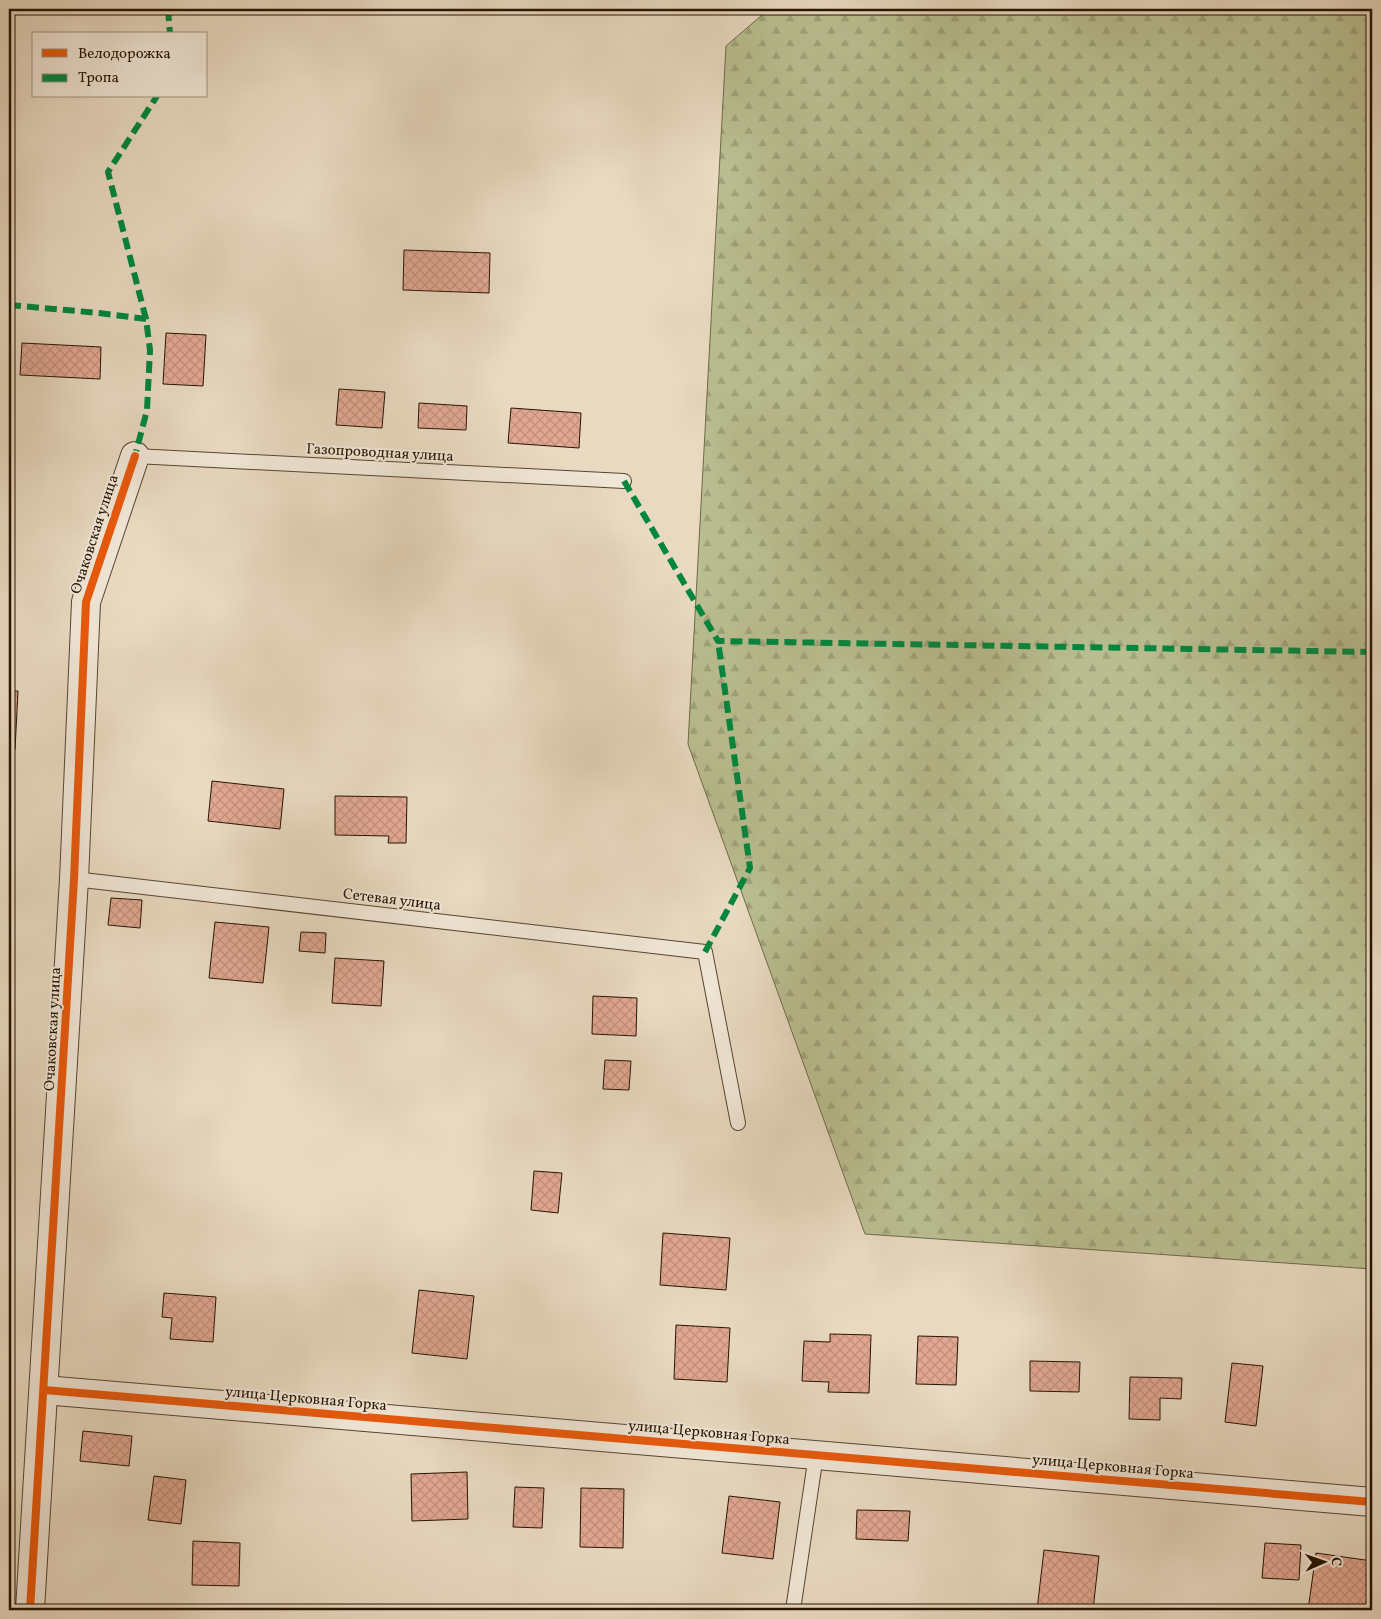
<svg xmlns="http://www.w3.org/2000/svg" width="1381" height="1619" viewBox="0 0 1381 1619" font-family="Vollkorn,serif">
<style>
.forest{fill:url(#forest-firs);stroke:#706948}
.building{fill:url(#building-cross-hatch);stroke:#271400}
.lines{fill:none;stroke-linecap:round;stroke-linejoin:round}
.service-casing{stroke:#574530;stroke-width:16}
.minor-casing{stroke:#574530;stroke-width:30}
.service{stroke:#f0e6d6;stroke-width:14}
.minor{stroke:#f0e6d6;stroke-width:28}
.quiet{stroke:#00873e;stroke-width:6;stroke-dasharray:12 6;stroke-linecap:butt}
.cycleway-casing{stroke:#f0e6d6;stroke-width:11}
.cycleway{stroke:#e8590c;stroke-width:8}
.labels{text-anchor:middle;stroke-width:4;stroke-linejoin:round;paint-order:stroke}
.street-label{font-size:15px;fill:#271400;stroke:#f0e6d6}
</style>
<defs>
<pattern id="forest-firs" width="22" height="20" patternUnits="userSpaceOnUse" patternTransform="scale(1.25)"><rect width="22" height="20" fill="#b9be90"/><path d="M5 1l3.5 6h-7zM16 11l3.5 6h-7z" fill="#9fa27a"/></pattern>
<pattern id="building-cross-hatch" width="8" height="8" patternUnits="userSpaceOnUse" patternTransform="scale(1.25)"><rect width="8" height="8" fill="#e2a792"/><path d="M0 0l8 8M0 8l8-8" fill="none" stroke="#c28f7c"/></pattern>
</defs>
<rect width="100%" height="100%" fill="#e8d9c0"/>
<filter id="stains"><feTurbulence type="fractalNoise" baseFrequency=".004" numOctaves="4"/><feColorMatrix values="0 0 0 0 .2 0 0 0 0 .09 0 0 0 0 .02 0 0 0 .5 -.17"/></filter>
<radialGradient id="worn" r=".72"><stop offset=".6" stop-color="#630" stop-opacity="0"/><stop offset="1" stop-color="#630" stop-opacity=".3"/></radialGradient>
<!-- forest -->
<polygon class="forest" points="769,9 1372,9 1372,1269 865,1234 688,744 726,46"/>
<!-- building -->
<g class="building">
<polygon points="404,250 490,253 489,293 403,290"/>
<polygon points="166,333 206,335 203,386 163,384"/>
<polygon points="22,343 101,347 100,379 20,375"/>
<polygon points="339,389 385,392 382,428 336,425"/>
<polygon points="419,403 467,406 466,430 418,428"/>
<polygon points="511,408 581,413 579,448 508,443"/>
<polygon points="9,691 18,691 15,750 9,750"/>
<polygon points="212,781 284,789 280,829 208,821"/>
<polygon points="335,796 407,797 406,843 388,843 389,836 335,835"/>
<polygon points="9,803 12,803 10,878 9,878"/>
<polygon points="111,898 142,900 140,928 108,925"/>
<polygon points="215,922 269,927 263,983 209,978"/>
<polygon points="301,932 326,933 325,953 299,951"/>
<polygon points="335,958 384,961 381,1006 332,1003"/>
<polygon points="593,996 637,998 636,1036 592,1034"/>
<polygon points="605,1060 631,1061 629,1090 603,1089"/>
<polygon points="534,1171 562,1173 558,1213 531,1210"/>
<polygon points="663,1233 730,1238 726,1290 660,1285"/>
<polygon points="419,1290 474,1296 467,1359 412,1353"/>
<polygon points="164,1293 216,1297 213,1342 170,1339 172,1318 162,1317"/>
<polygon points="676,1325 730,1328 727,1382 674,1379"/>
<polygon points="830,1334 871,1335 869,1393 828,1392 829,1382 802,1381 804,1341 830,1342"/>
<polygon points="918,1336 958,1337 956,1385 916,1384"/>
<polygon points="1030,1361 1080,1362 1079,1392 1030,1391"/>
<polygon points="1232,1363 1263,1366 1256,1426 1225,1422"/>
<polygon points="1130,1377 1182,1378 1181,1399 1160,1398 1160,1420 1129,1419"/>
<polygon points="83,1431 132,1436 129,1466 80,1461"/>
<polygon points="467,1472 468,1519 412,1521 411,1474"/>
<polygon points="154,1476 186,1480 181,1524 148,1520"/>
<polygon points="515,1487 544,1488 542,1528 513,1527"/>
<polygon points="581,1488 624,1489 623,1548 580,1547"/>
<polygon points="729,1496 780,1502 773,1559 722,1553"/>
<polygon points="857,1510 910,1511 908,1541 856,1539"/>
<polygon points="193,1541 240,1543 239,1586 192,1585"/>
<polygon points="1265,1543 1301,1545 1299,1580 1262,1578"/>
<polygon points="1044,1550 1099,1556 1093,1610 1037,1610"/>
<polygon points="1316,1553 1372,1561 1365,1610 1308,1610"/>
</g>
<g class="lines">
<defs>
<g id="service">
<polyline points="135,456 624,481"/>
<polyline points="74,879 705,952 738,1123"/>
<polyline points="793,1610 816,1455"/>
</g>
<g id="minor">
<polyline points="44,1390 1372,1502"/>
<polyline points="30,1610 74,879 86,602 135,456"/>
</g>
</defs>
<!-- service casing -->
<use href="#service" class="service-casing"/>
<!-- minor casing -->
<use href="#minor" class="minor-casing"/>
<!-- service -->
<use href="#service" class="service"/>
<!-- minor -->
<use href="#minor" class="minor"/>
<!-- quiet -->
<g class="quiet">
<polyline points="168,9 170,34"/>
<polyline points="9,305 99,313 146,319 150,350 147,410 135,456"/>
<polyline points="146,319 108,172 157,96"/>
<polyline points="624,481 718,641 1372,652"/>
<polyline points="705,952 750,868 718,641"/>
</g>
<defs>
<g id="cycleway">
<polyline points="44,1390 1372,1502"/>
<polyline points="30,1610 74,879 86,602 135,456"/>
</g>
</defs>
<!-- cycleway casing -->
<use href="#cycleway" class="cycleway-casing"/>
<!-- cycleway -->
<use href="#cycleway" class="cycleway"/>
</g>
<g class="labels">
<!-- street labels -->
<g class="street-label">
<text transform="translate(380 452) rotate(3)" y="5">Газопроводная улица</text>
<text transform="translate(94 534) rotate(-72)" y="5">Очаковская улица</text>
<text transform="translate(392 899) rotate(7)" y="5">Сетевая улица</text>
<text transform="translate(52 1029) rotate(-87)" y="5">Очаковская улица</text>
<text transform="translate(306 1398) rotate(5)" y="5">улица Церковная Горка</text>
<text transform="translate(709 1432) rotate(5)" y="5">улица Церковная Горка</text>
<text transform="translate(1113 1466) rotate(5)" y="5">улица Церковная Горка</text>
</g>
</g>
<!-- margin -->
<rect width="1381" height="1619" fill="none" stroke="#e8d9c0" stroke-width="30"/>
<rect x="10" y="10" width="1361" height="1599" fill="none" stroke="#271400" stroke-width="2.5"/>
<rect x="15" y="15" width="1351" height="1589" fill="none" stroke="#271400"/>
<!-- legend -->
<rect x="32" y="32" width="175" height="65" fill="#f0e6d6" stroke="#a09280"/>
<rect x="42" y="49" width="25" height="8" fill="#e8590c" stroke="#a09280"/>
<text x="78" y="58" font-size="15" fill="#271400">Велодорожка</text>
<rect x="42" y="74" width="25" height="8" fill="#00873e" stroke="#a09280"/>
<text x="78" y="82" font-size="15" fill="#271400">Тропа</text>
<!-- north arrow -->
<g transform="translate(1324 1562) rotate(88)" stroke="#f0e6d6" stroke-width="4" paint-order="stroke">
<path d="M0-4L9 19L0 12L-9 19Z" fill="#271400"/>
<text y="-8" font-size="14" font-weight="bold" text-anchor="middle" fill="#271400">С</text>
</g>
<rect width="100%" height="100%" filter="url(#stains)"/>
<rect width="100%" height="100%" fill="url(#worn)"/>
</svg>
